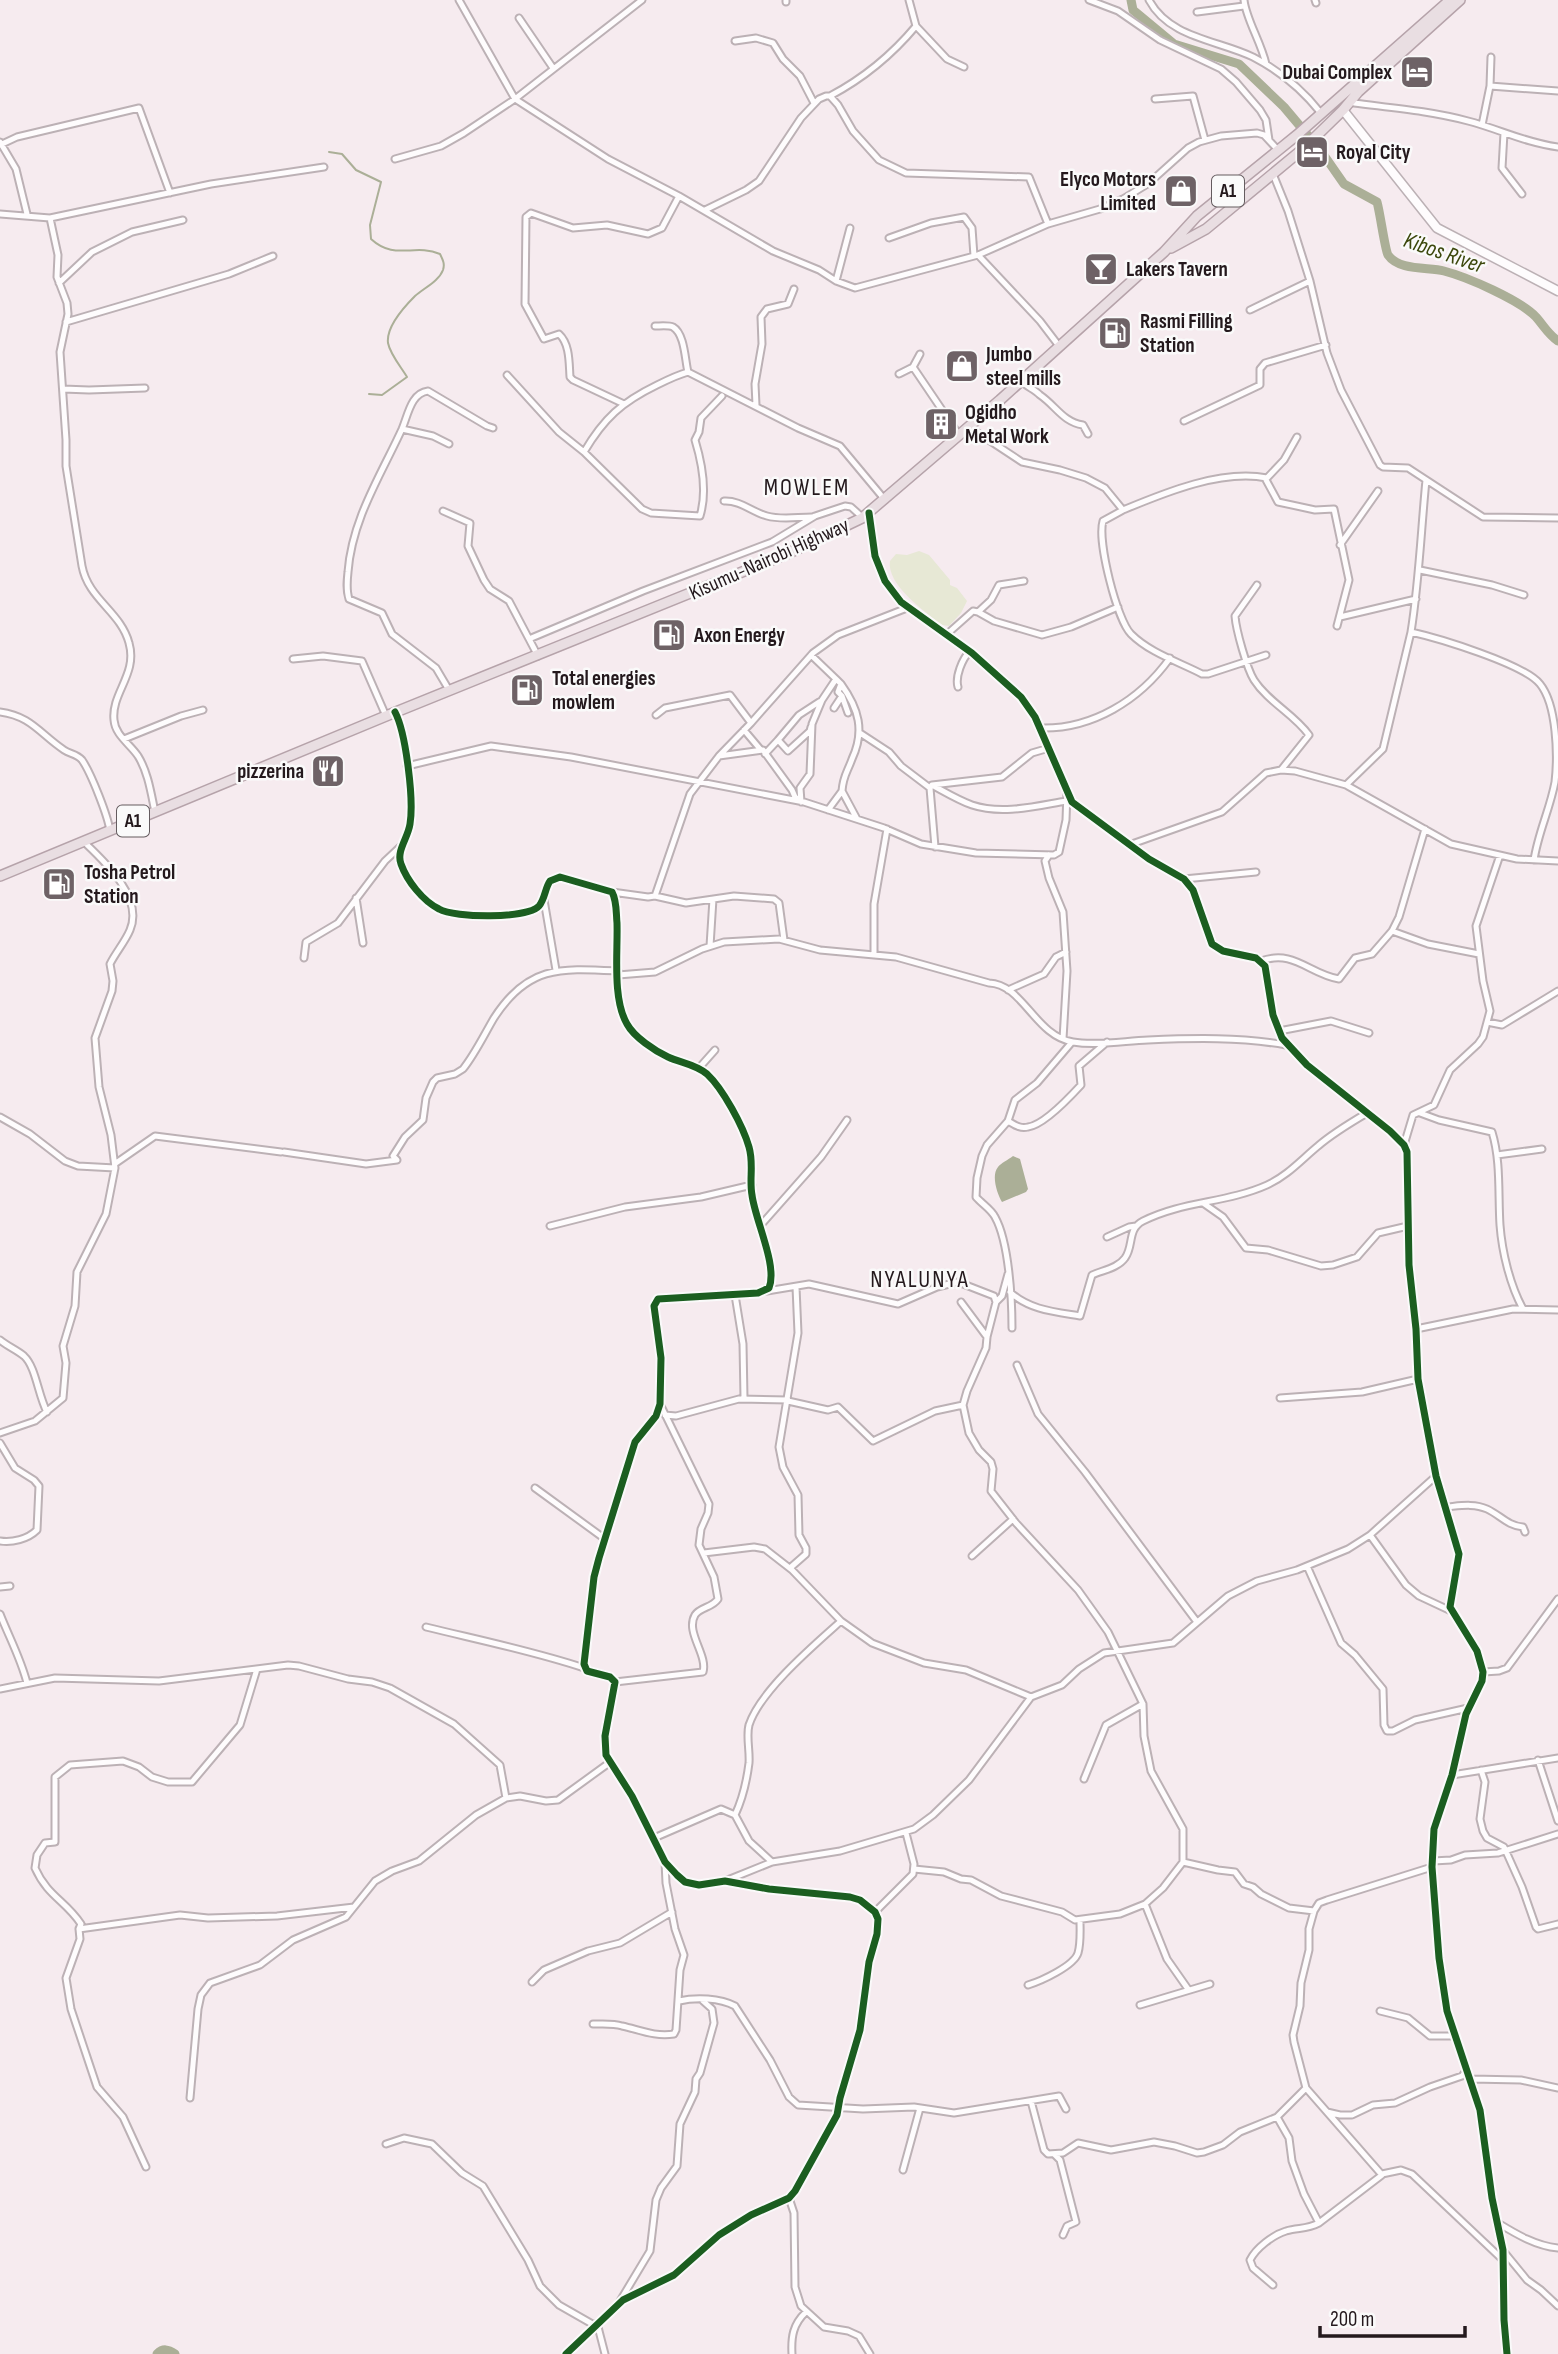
<svg xmlns="http://www.w3.org/2000/svg" width="1558" height="2354" viewBox="0 0 1558 2354" font-family="'Sofia Sans Condensed',sans-serif">
  <style>
    .green { fill: #e7e8d5 }
    .water { fill: #abaf97 }
    .lines { fill: none; stroke-linecap: round; stroke-linejoin: round }
    .stream { stroke: #abaf97; stroke-width: 2 }
    .river { stroke: #abaf97; stroke-width: 9 }
    .minor-casing { stroke: #bcb1b5; stroke-width: 9 }
    .secondary-casing { stroke: #bcb1b5; stroke-width: 11 }
    .trunk-casing { stroke: #b6a3aa; stroke-width: 12 }
    .minor { stroke: #fefcfd; stroke-width: 5 }
    .secondary { stroke: #fefcfd; stroke-width: 8 }
    .trunk { stroke: #e9dee2; stroke-width: 9 }
    .cycleway-casing { stroke: #fafafa; stroke-width: 11 }
    .cycleway { stroke: #1b5e20; stroke-width: 7 }
    .labels { text-anchor: middle; dominant-baseline: central; stroke-width: 5; stroke-linejoin: round; paint-order: stroke }
    .shield { fill: #fafafa; stroke: #645c5f; stroke-width: 2 }
    .shield-label { font-size: 19px; font-weight: bold; fill: #24191d }
    .poi-label { font-size: 21px; font-weight: bold; fill: #24191d; stroke: #fafafa; text-anchor: start }
    .street-label { font-size: 21px; fill: #24191d; stroke: #fafafa }
    .water-label { font-size: 23px; font-style: italic; fill: #3c480c; stroke: #fafafa }
    .quarter-label { font-size: 24px; letter-spacing: 2px; fill: #24191d; stroke: #fafafa }
  </style>
  <rect width="100%" height="100%" fill="#f6ebef"/>
  <path class="green" d="M919,551l10,4 21,25v5l7,3 10,13 -6,12 -12,13 -7,-1c-17,-13 -56,-41 -52,-64l6,-7 11,1z"/>
  <path class="water" d="M1013,1156l7,3 8,30 -2,3 -24,10c-5,-8 -11,-27 -4,-35 3,-4 10,-7 15,-11z"/>
  <g class="lines">
    <path class="stream" d="M329,152l13,2 14,16 25,12 -11,43 1,14c24,22 43,4 69,15 3,6 5,10 3,16 -4,11 -19,18 -28,26 -10,10 -29,31 -27,47 2,11 13,24 19,34l-25,18 -13,-1"/>
    <path class="river" d="M1131,0l2,10 41,34 65,20 45,43 37,44 23,33 33,18c3,10 8,48 11,53 11,16 40,12 56,16 23,6 76,29 92,46 8,9 12,17 22,24
      M157,2354c6,-6 11,-5 18,0"/>
    <g class="minor-casing">
      <path id="minor" d="M459,0l56,99 93,60 71,37 94,55 46,19 17,11 19,7 123,-33 70,-31 52,-15 23,-10 26,-16 39,-35 11,-6 22,-6 36,-3 7,2 14,15
        M786,0v2
        M1089,0l29,11 42,29 61,29 15,13 24,28 6,10 3,20
        M1149,0c20,38 69,40 104,57 27,14 48,31 67,55
        M1244,0c2,19 17,42 22,64
        M1315,0l1,3
        M1197,12l47,-6
        M519,18l34,50
        M916,26l31,33 17,8
        M735,41l21,-3 17,5 10,16 17,17 14,27
        M1490,86l68,5
        M830,96c34,-18 61,-40 86,-70l-7,-26
        M1155,99l38,-3 12,44
        M1354,103c39,5 76,8 114,18 31,8 58,22 90,26
        M1482,125l8,-39 1,-29
        M1504,133l-2,35 20,26
        M0,142l16,27 11,45
        M0,145l17,-8 122,-29 31,85
        M395,159l46,-13 23,-13 51,-34 127,-99
        M1273,174l15,37 22,70 17,72 14,37 39,75 3,2 25,1 75,49 75,1
        M705,210l41,-20 13,-9 42,-63 18,-19 7,-3h4l8,9 15,26 26,29 27,13 123,4 19,47
        M0,214l50,4 161,-34 113,-17
        M50,218l8,37 -1,22 10,26 1,11 -8,38 6,88v26l16,100c6,33 39,46 47,77 9,31 -18,50 -15,77 1,15 16,24 24,36 10,16 13,37 17,56
        M889,238l42,-15 33,-6 8,11 2,28
        M978,255l62,66 19,25
        M836,281l14,-53
        M59,283l33,-31 40,-20 51,-12
        M1250,310l60,-29
        M66,322l163,-48 44,-18
        M655,326c5,0 14,-1 18,1 12,7 12,34 15,45
        M920,354l-7,13 46,68
        M899,374l14,-7
        M507,375l52,57 25,20 58,57 9,4 49,3c7,-23 2,-53 -5,-76l4,-8 2,-14 21,-22
        M1021,381c6,6 13,8 19,14 16,11 23,27 43,30l5,9
        M63,389l26,1 56,-2
        M624,404l-51,-24 -3,-3c-1,-14 0,-33 -11,-43l-15,5 -19,-35 1,-87 5,-4 42,15 34,-3 41,9 14,-6 17,-32
        M756,405l-1,-21 7,-40 -1,-27 6,-8 21,-5 6,-15
        M1184,421l76,-36v-16l5,-6 61,-18
        M969,427l53,35 38,8 26,8 19,10 18,22c41,-17 98,-41 144,-32l17,-18 13,-23
        M402,429l31,7 16,8
        M584,452c20,-34 38,-50 73,-67 10,-5 20,-10 31,-13l110,56 42,18 45,54
        M1265,478l13,24 37,8 19,-1 15,71 -12,46
        M1426,480c-5,51 -7,102 -15,152 27,6 113,32 129,52 17,21 18,72 15,98 -5,27 -17,51 -21,78
        M724,501c16,-1 28,11 43,15 14,4 30,1 45,1
        M1123,510l-20,11c-6,20 14,99 28,113 19,19 48,28 71,40h6l58,-19
        M443,511l27,12 -2,23 16,34 6,9 19,12 29,55
        M869,513l6,43 10,25 16,21 71,51 49,44 14,20 37,85 77,57 35,20 9,11 19,54 11,7 33,7 9,8 8,49 9,23 25,27 83,66 14,14 3,7 2,113 7,64 2,50 18,97 23,78 -9,53 27,44 6,21 -1,9 -16,33 -14,61 -18,54 -2,38 7,91 8,53 33,99 12,88 11,52 1,70 3,34
        M1340,545l38,-54
        M1420,570l72,15 32,10
        M1257,585l-22,31c1,14 12,53 19,64 14,22 40,34 55,55l-28,35
        M978,612l13,-12 8,-15 25,-4
        M1340,617l76,-18
        M946,635l27,-24 5,1 16,9 48,14 29,-8 47,-20
        M529,639l114,-48 129,-49 43,-26 30,-10 6,1 11,10
        M811,655l25,24
        M293,659l30,-3 39,5 24,55
        M958,687c-3,-10 4,-28 12,-36
        M449,690l-13,-22 -44,-34 -10,-21 -33,-14c-3,-9 -2,-18 -1,-27 4,-53 33,-97 54,-143 6,-14 9,-36 26,-38l59,35 6,2
        M842,696l6,17
        M0,712c31,4 40,22 64,38 6,4 13,4 18,10 9,13 26,56 28,71
        M395,712c11,21 19,88 15,112 -2,14 -14,27 -9,40 6,17 22,37 38,45 16,9 88,10 100,-3 6,-7 6,-18 11,-25l10,-4 52,15c5,9 4,21 5,31 1,29 -5,75 10,101 7,13 28,27 41,33 13,6 27,7 39,17 16,15 36,52 42,73 5,17 0,32 3,48 3,25 26,71 17,93l-11,5 -100,6 -4,7 7,52 -1,46 -4,12 -21,26 -36,116 -5,19 -10,87 3,7 23,6 5,5 -10,54 1,19 26,41 33,66 12,13 8,7 14,3 26,-4 44,8 81,8 10,3 15,12 3,7 -1,15 -8,28 -9,68 -20,68 -3,17 -42,76 -6,7 -38,17 -32,20 -45,40 -51,25 -57,54
        M656,715l9,-7 65,-13 21,28
        M811,727l-1,4 -22,20 -10,-11 21,-25 20,-13
        M1039,728c53,2 101,-28 131,-70
        M744,730l16,19
        M860,733l29,19 12,14 29,22
        M124,739l57,-23 22,-6
        M765,754l13,-14
        M719,756l44,-6 29,40 3,7 6,5 -1,-14 10,-14 2,-50 10,-24 14,-21 5,5 -3,8 4,4 -8,12
        M407,766l84,-20 80,11 233,45 80,26 37,16 55,9 78,2 5,-3 7,-32 1,-28
        M932,785c13,7 26,15 40,20 30,10 64,1 94,-4
        M1346,785l37,-36 28,-117
        M842,791l15,28
        M828,810l14,-19c1,-15 5,-18 10,-32 13,-28 7,-50 -11,-75
        M1129,845l93,-33 44,-39 15,-3 14,1 51,14 105,59 66,15 41,2
        M935,847l-5,-59 2,-3 70,-8 30,-24 17,-5
        M1049,855l-4,6 4,17 14,34 4,59 -4,68
        M1184,879l72,-7
        M612,892l36,5 7,-1 35,-102 29,-38 32,-33 62,-70 25,-18 69,-27
        M655,896l31,7 48,-7 40,3 5,4 5,37
        M356,898l7,45
        M544,900l12,70
        M1392,931l7,-14 26,-88
        M710,946l3,-47
        M874,955v-51l13,-75
        M304,958l2,-16 32,-19 47,-62 16,-15
        M1261,961c33,-12 48,13 78,18l16,-21 17,-4 20,-23 36,13 51,10
        M618,975l37,-3 47,-23 22,-7 55,-3 41,11 76,7 93,26c34,1 46,53 84,59 23,4 51,-1 75,-2 47,-2 92,-3 138,5
        M1008,990l36,-16 12,-17 10,-5
        M1487,1022l15,3 56,-34
        M1279,1031l52,-10 38,12
        M699,1068l16,-18
        M1420,1113l19,7 53,12c9,29 6,63 8,93 2,27 10,60 23,84
        M0,1117l30,17 35,27 13,5 37,2
        M1008,1121c7,4 12,8 20,6 16,-2 42,-30 53,-42l-2,-19 28,-24
        M1404,1145l9,-30 21,-10 16,-35 28,-26 5,-7 7,-26 -7,-30 -7,-55 24,-71
        M284,1152l82,12 31,-4 -4,-4 12,-19 18,-17 3,-22 7,-16 4,-4 18,-4 8,-5c12,-15 21,-34 31,-51 34,-53 67,-50 124,-47
        M1497,1155l45,-6
        M116,1163l39,-27 126,16
        M1203,1203l20,14 23,31 22,2 53,16 12,-1 24,-8 21,-24 30,-7
        M550,1226l75,-19 76,-10 51,-12
        M760,1226l61,-69 26,-37
        M1107,1237l22,-10 7,-1
        M767,1291l42,-7 89,20 39,-17 21,-5 36,14 2,6
        M1010,1292c19,18 46,20 70,24l12,-41c11,-5 26,-7 33,-17 9,-12 2,-29 18,-37 39,-20 84,-18 124,-36 20,-9 34,-25 51,-39 15,-13 32,-23 49,-33
        M735,1295l8,49 1,54
        M961,1302l26,35
        M1012,1328c0,-29 -3,-86 -17,-111 -4,-8 -13,-13 -19,-20l1,-19 5,-22 5,-11 21,-24 7,-21 22,-17 35,-41
        M1416,1329l97,-20 45,1
        M0,1340c7,6 17,10 24,16 12,11 14,39 23,56
        M1017,1365l21,49 47,58 112,150
        M1280,1398l82,-6 56,-13
        M788,1401l40,9 10,-3 35,34 62,-30 28,-6
        M665,1415l11,1 63,-17 49,1
        M0,1433l35,-12 28,-23 3,-35 -3,-17 12,-40 2,-34 29,-58 9,-46 -4,-33 -12,-48 -4,-49 17,-47 1,-10 -3,-17c6,-12 15,-22 20,-34 14,-33 -26,-69 -47,-89
        M0,1443l15,25 19,12 5,6 -2,44c-9,9 -25,13 -37,11
        M535,1488l70,51
        M1446,1507c13,-1 28,-4 41,2 13,6 21,17 36,18l2,5
        M1370,1535l36,50 13,11 32,15
        M704,1553l50,-6 11,2 27,21 49,51 31,22 52,20 42,7 65,27
        M972,1556l41,-37
        M1307,1566l34,77 14,12 28,34 1,36 3,6h6l22,-11 53,-12
        M790,1568l16,-14v-6l-7,-13 -1,-40 -15,-28 -4,-20 19,-114 -2,-46
        M0,1587l10,-1
        M0,1614c9,23 21,45 27,69
        M426,1627c53,13 107,24 158,41
        M1483,1672l16,-1 8,-3 51,-69
        M615,1682l88,-10c5,-17 -18,-40 -8,-57 5,-8 17,-7 23,-16l-4,-22 -15,-32 2,-16 7,-16 1,-9 -49,-100
        M0,1689l55,-11 104,3 129,-16 11,1 49,13 24,3 18,6 64,36 46,41 6,33
        M1538,1760l20,61
        M1481,1770l4,12 -5,37 3,12 4,7 17,9 18,40 14,40 2,2 20,-5
        M1452,1775l106,-17
        M1084,1779l22,-54 37,-21
        M735,1815c7,-15 12,-36 14,-52 1,-12 -3,-27 0,-38 11,-34 64,-79 92,-104
        M654,1838l67,-29 14,6 14,26 23,21
        M1433,1861l18,-1 14,-5 33,-2 60,-19
        M1183,1862l35,8 17,2 9,12 9,3 8,7 28,14 25,3
        M1432,1867l-105,33 -8,3 -5,8 -5,18v21l-8,33 -1,23 -7,29 1,7 12,46 21,24 13,3h12l21,-10 22,-2 35,-16 32,-11 5,-6
        M914,1869l30,3 17,7 10,1 30,16 61,16 13,8 45,-6 25,-10 18,-16 20,-26v-33l-32,-58 -7,-35 -1,-32 -35,-72 -30,-42 -62,-67 -25,-32 2,-22 -2,-7 -12,-12 -10,-17 -6,-28 4,-14 19,-43 1,-11 9,-35 6,-6 6,-22
        M725,1881l47,-19 68,-11 74,-22 19,-14 36,-35 62,-83 31,-12 17,-16 25,-16 69,-10 55,-47 29,-15 40,-11 51,-21 22,-14 66,-59
        M1145,1904l22,55 21,30
        M875,1912l38,-38 1,-10 -8,-31
        M79,1929l2,-5c-16,-24 -33,-27 -46,-56l2,-13 8,-12 10,-1v-65l15,-12 53,-4 16,6 13,10 16,5h24l48,-57 17,-56
        M532,1982l12,-12 44,-19 32,-8 52,-31
        M1028,1985c13,-4 46,-19 50,-32 3,-10 2,-23 2,-33
        M679,2001c17,-4 41,-3 56,5l35,54 19,37 9,8 65,4 51,-2 40,6 105,-17 7,13
        M1140,2005l70,-21
        M1380,2011l28,7 22,18h25
        M593,2024c10,0 20,-1 29,2 18,4 33,11 52,8l2,-4 4,-60 4,-15 -9,-26 -9,-46 -1,-21
        M1471,2079l50,1 37,8
        M190,2098l8,-89 3,-14 9,-12 50,-18 33,-25 53,-23 29,-36 17,-10 27,-10 57,-46 30,-17 14,-2 26,5 12,-1 51,-37
        M1031,2101l13,49 4,4 15,-1 15,-10 33,7 43,-8 21,4 22,7 7,-1 19,-7 17,-13 37,-15 29,-29
        M1277,2117l12,21 3,23 12,33 15,29
        M386,2144l18,-6 28,6 30,29 21,13 45,74 12,26 19,19 35,20
        M1054,2154l6,6 16,62 -9,4 -4,9
        M146,2167l-23,-50 -26,-30 -26,-78 -5,-31 14,-39 -1,-10 101,-14 28,3 69,-2 77,-9
        M903,2170l17,-62
        M1382,2174l19,-4 11,4 92,87
        M789,2198l5,15 1,74 6,19 23,21 24,4 11,5 11,18
        M1498,2223c18,11 38,23 60,25
        M1505,2253l22,27 14,10 17,16
        M1273,2285l-20,-17 -3,-8c6,-12 23,-25 36,-29 12,-4 20,-1 33,-8l63,-48 -55,-63
        M620,2301l30,-50 6,-51 5,-12 16,-22 3,-42 15,-32 1,-13 4,-6 14,-50 -2,-14 -9,-8
        M597,2323l8,31
        M792,2354c-1,-17 1,-30 14,-42"/>
    </g>
    <g class="secondary-casing">
      <path id="secondary" d="M1343,110l94,118 121,63"/>
    </g>
    <g class="trunk-casing">
      <path id="trunk" d="M1171,248l35,-19 98,-81 39,-38 15,-18 102,-92
        M0,876l386,-160 403,-163 73,-35 138,-118 164,-148 33,-36 100,-81 153,-135"/>
    </g>
    <use href="#minor" class="minor"/>
    <use href="#secondary" class="secondary"/>
    <use href="#trunk" class="trunk"/>
    <g class="cycleway-casing">
      <path id="cycleway" d="M869,513l6,43 10,25 16,21 71,51 49,44 14,20 37,85 77,57 35,20 9,11 19,54 11,7 33,7 9,8 8,49 9,23 25,27 83,66 14,14 3,7 2,113 7,64 2,50 18,97 23,78 -9,53 27,44 6,21 -1,9 -16,33 -14,61 -18,54 -2,38 7,91 8,53 33,99 12,88 11,52 1,70 3,34
        M395,712c11,21 19,88 15,112 -2,14 -14,27 -9,40 6,17 22,37 38,45 16,9 88,10 100,-3 6,-7 6,-18 11,-25l10,-4 52,15c5,9 4,21 5,31 1,29 -5,75 10,101 7,13 28,27 41,33 13,6 27,7 39,17 16,15 36,52 42,73 5,17 0,32 3,48 3,25 26,71 17,93l-11,5 -100,6 -4,7 7,52 -1,46 -4,12 -21,26 -36,116 -5,19 -10,87 3,7 23,6 5,5 -10,54 1,19 26,41 33,66 12,13 8,7 14,3 26,-4 44,8 81,8 10,3 15,12 3,7 -1,15 -8,28 -9,68 -20,68 -3,17 -42,76 -6,7 -38,17 -32,20 -45,40 -51,25 -57,54"/>
    </g>
    <use href="#cycleway" class="cycleway"/>
  </g>
  <defs>
    <g id="hotel-square" transform="scale(1.75)"><rect x="-9" y="-9" width="18" height="18" rx="4" fill="#6e6266" stroke="#fafafa"/><path d="M-6-4.5h1.5V1H6V5H4.5V3h-9V5H-6ZM-4 0a1.8 1.8 0 1 1 3.6 0ZM.5 0V-2.5h3Q6-2.5 6 0Z" fill="#fff"/></g>
    <g id="shop-square" transform="scale(1.75)"><rect x="-9" y="-9" width="18" height="18" rx="4" fill="#6e6266" stroke="#fafafa"/><path d="M-5-2.5h2.3a2.7 3.5 0 0 1 5.4 0H5L5.5 6h-11ZM-1.5-2.5h3a1.5 2.3 0 0 0-3 0Z" fill="#fff"/></g>
    <g id="bar-square" transform="scale(1.75)"><rect x="-9" y="-9" width="18" height="18" rx="4" fill="#6e6266" stroke="#fafafa"/><path d="M-6-5H6L.8 .8V4.5H3.5V6h-7V4.5H-.8V.8Z" fill="#fff"/></g>
    <g id="fuel-square" transform="scale(1.75)"><rect x="-9" y="-9" width="18" height="18" rx="4" fill="#6e6266" stroke="#fafafa"/><path d="M-5.5-6h7V0h2V4h1.3V-2.5L3-4.5l.8-.8L6-3V5H2.5V1h-1V6h-7ZM-4.2-4.7v3.2H.2V-4.7Z" fill="#fff"/></g>
    <g id="building-square" transform="scale(1.75)"><rect x="-9" y="-9" width="18" height="18" rx="4" fill="#6e6266" stroke="#fafafa"/><path d="M-4-6H4V6H1V3H-1V6H-4ZM-2.5-4.3h1.7v1.8h-1.7ZM.8-4.3h1.7v1.8H.8ZM-2.5-1h1.7V.8h-1.7ZM.8-1h1.7V.8H.8Z" fill="#fff"/></g>
    <g id="restaurant-square" transform="scale(1.75)"><rect x="-9" y="-9" width="18" height="18" rx="4" fill="#6e6266" stroke="#fafafa"/><path d="M-5-6h1v4h1v-4h1v4h1v-4h1v5L-1.5 .5V6h-2V.5L-5-1ZM5-6V6H3V1.5H1.5Q1.5-4 5-6Z" fill="#fff"/></g>
  </defs>
  <g fill-rule="evenodd">
    <use href="#hotel-square" x="1417" y="72"/>
    <use href="#hotel-square" x="1312" y="152"/>
    <use href="#shop-square" x="1181" y="191"/>
    <use href="#bar-square" x="1101" y="269"/>
    <use href="#fuel-square" x="1115" y="333"/>
    <use href="#shop-square" x="962" y="366"/>
    <use href="#building-square" x="941" y="424"/>
    <use href="#fuel-square" x="669" y="635"/>
    <use href="#fuel-square" x="527" y="690"/>
    <use href="#restaurant-square" x="328" y="771"/>
    <use href="#fuel-square" x="59" y="884"/>
  </g>
  <g class="labels">
    <g class="shield">
      <rect x="1212" y="175.5" width="32" height="31" rx="5"/>
      <rect x="117" y="805.5" width="32" height="31" rx="5"/>
    </g>
    <g class="shield-label">
      <text x="1228" y="191">A1</text>
      <text x="133" y="821">A1</text>
    </g>
    <g class="poi-label">
      <text x="1392" y="72" text-anchor="end">Dubai Complex</text>
      <text x="1336" y="152">Royal City</text>
      <text x="1156" y="179" text-anchor="end">Elyco Motors<tspan x="1156" dy="24">Limited</tspan></text>
      <text x="1126" y="269">Lakers Tavern</text>
      <text x="1140" y="321">Rasmi Filling<tspan x="1140" dy="24">Station</tspan></text>
      <text x="986" y="354">Jumbo<tspan x="986" dy="24">steel mills</tspan></text>
      <text x="965" y="412">Ogidho<tspan x="965" dy="24">Metal Work</tspan></text>
      <text x="694" y="635">Axon Energy</text>
      <text x="552" y="678">Total energies<tspan x="552" dy="24">mowlem</tspan></text>
      <text x="304" y="771" text-anchor="end">pizzerina</text>
      <text x="84" y="872">Tosha Petrol<tspan x="84" dy="24">Station</tspan></text>
    </g>
    <g class="street-label">
      <text transform="translate(769 559) rotate(-24)">Kisumu-Nairobi Highway</text>
    </g>
    <g class="water-label">
      <text transform="translate(1444 253) rotate(19)">Kibos River</text>
    </g>
    <g class="quarter-label">
      <text x="807" y="487">MOWLEM</text>
      <text x="920" y="1279">NYALUNYA</text>
    </g>
  </g>
  <path d="M1320 2326v10h145v-10" fill="none" stroke="#24191d" stroke-width="3.5"/>
  <text x="1330" y="2326" font-size="21" fill="#24191d" stroke="#fafafa" stroke-width="5" paint-order="stroke">200 m</text>
</svg>
